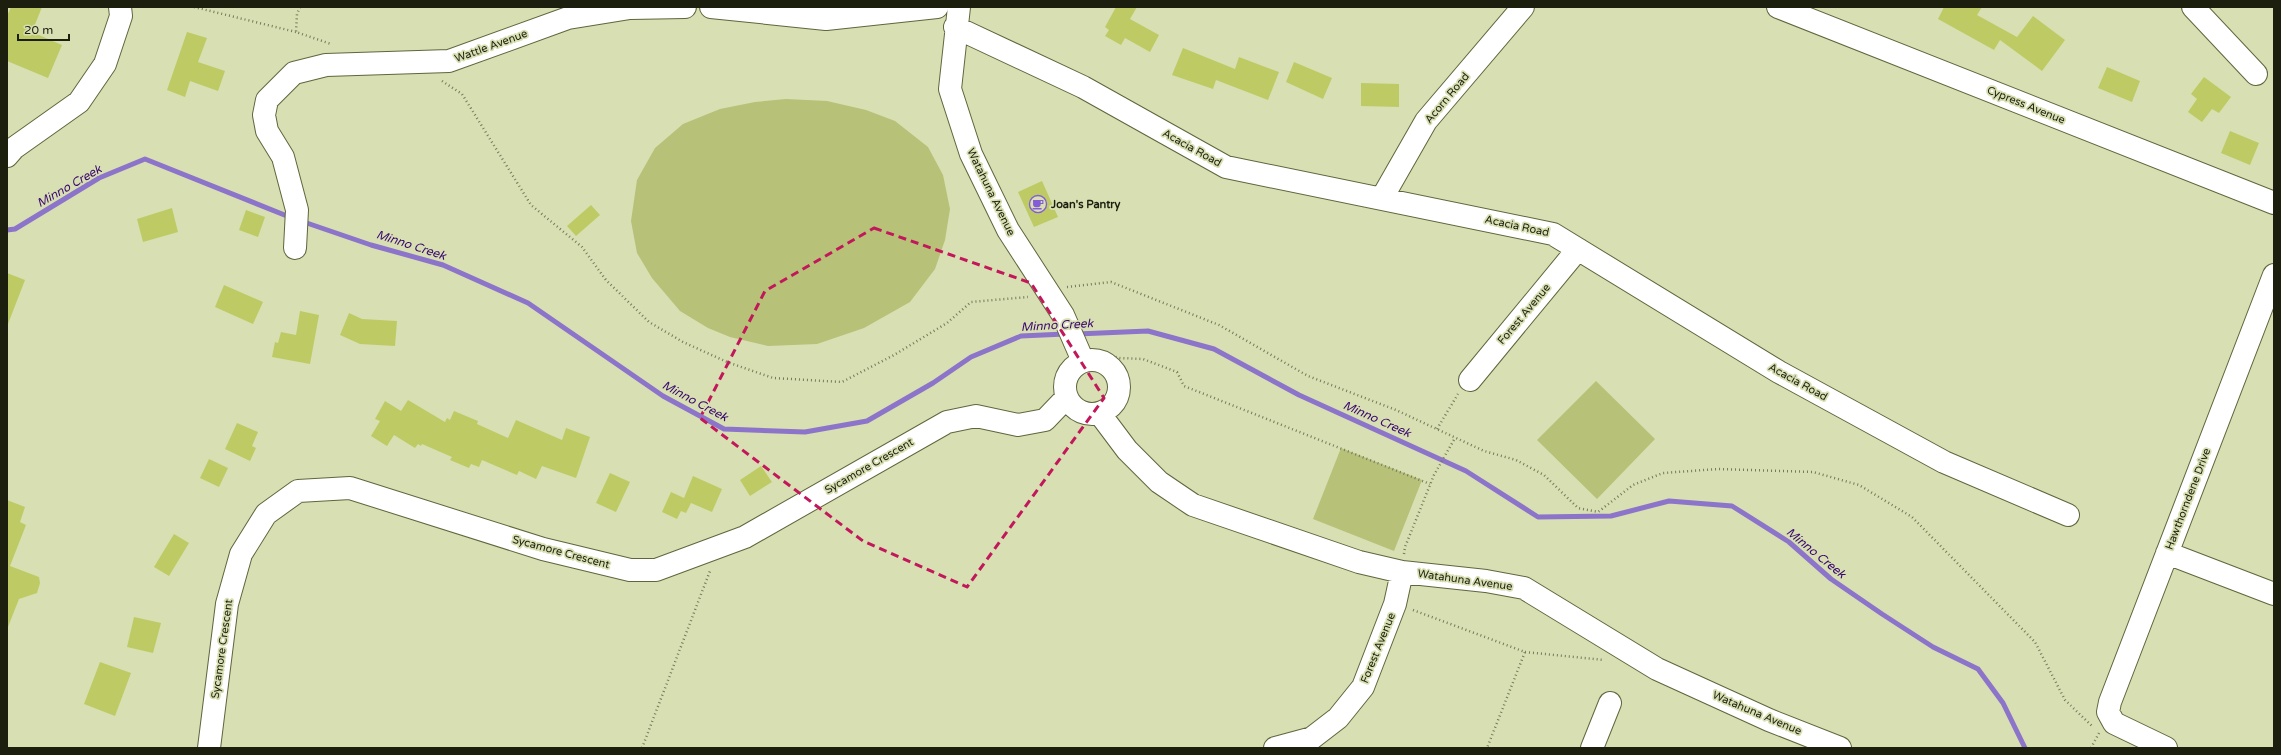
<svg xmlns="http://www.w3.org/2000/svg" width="2281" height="755" viewBox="0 0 2281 755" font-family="'Varela Round',sans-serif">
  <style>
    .green { fill: #b7c178 }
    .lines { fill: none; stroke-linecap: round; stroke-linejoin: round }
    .stream { stroke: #8b74c9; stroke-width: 5 }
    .building { fill: #becb65 }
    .minor-casing { stroke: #60653d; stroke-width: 24 }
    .path { stroke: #757a5b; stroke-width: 2.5; stroke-dasharray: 1 3; stroke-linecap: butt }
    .minor { stroke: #fff; stroke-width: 22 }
    .marked { fill: none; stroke: #c2185b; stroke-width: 3; stroke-dasharray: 8 5; stroke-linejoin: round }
    .labels { text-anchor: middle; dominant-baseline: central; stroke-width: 3.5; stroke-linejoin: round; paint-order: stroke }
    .street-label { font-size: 11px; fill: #1d1f0e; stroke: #d8dfb2 }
    .poi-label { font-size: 11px; font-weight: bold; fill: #1d1f0e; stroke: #d8dfb2; text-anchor: start }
    .water-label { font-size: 12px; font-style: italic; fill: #380571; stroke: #d8dfb2 }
  </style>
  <rect width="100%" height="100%" fill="#d8dfb2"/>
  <path class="green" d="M786,99l41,2 39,9 29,11 33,26 15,28 7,34 -5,31 -10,29 -25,33 -46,26 -47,16 -49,2 -38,-9 -22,-9 -28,-17 -28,-33 -15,-25 -6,-32 6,-41 18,-32 28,-24 37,-15 35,-7z
    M1596,381l59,58 -58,60 -60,-59z
    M1341,448l81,32 -28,71 -81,-32z"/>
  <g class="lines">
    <path class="stream" d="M301,221l70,24 72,20 85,38 135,93 61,33 81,3 62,-11 66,-38 38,-26 50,-21 44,-2
      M7,230l8,-1 84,-51 46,-19 147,59
      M1077,334l71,-3 66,18 85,46 167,76 72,46 73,-1 58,-15 63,5 57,36 42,37 51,35 51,33 45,22 25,34 22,45"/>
  </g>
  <path class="building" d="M11,7h31l-10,25 30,13 -14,33 -41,-17v-45z
    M1116,7h21l-7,12 29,16 -9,17 -25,-14 -4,7 -16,-9 4,-6 -4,-3z
    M1944,7h38l-5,8 40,22 16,-21 32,24 -23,31 -42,-31 -6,10 -56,-31z
    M187,32l20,6 -9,24 27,9 -7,20 -28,-10 -5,16 -18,-7z
    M1183,48l52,21 4,-12 40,15 -11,28 -52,-20 -3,9 -41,-14z
    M1294,62l38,16 -9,21 -37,-17z
    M2107,67l33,14 -8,21 -34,-14z
    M2204,77l27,20 -12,16 -7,-4 -10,13 -14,-10 9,-13 -6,-5z
    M1361,83l38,1v23l-38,-1z
    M2230,131l29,12 -9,22 -29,-12z
    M1042,181l16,36 -24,10 -16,-35z
    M591,205l9,10 -24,21 -9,-10z
    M172,208l6,24 -35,10 -6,-23z
    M246,210l19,7 -7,20 -19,-7z
    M7,273l18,7 -17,44h-1z
    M224,285l39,17 -10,22 -38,-17z
    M300,311l19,4 -9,49 -38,-7 3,-15 3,1 3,-11 15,3z
    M349,313l13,6 35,2 -2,25 -35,-2 -20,-9z
    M408,400l37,22 2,-4 3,2 4,-9 24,10 -1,3 31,14 8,-18 46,20 4,-12 24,9 -14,41 -34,-12 -6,13 -17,-8 -2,4 -35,-15 -3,7 -8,-3 -2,4 -19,-8 2,-3 -30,-13 -1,2 -3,-2 -3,4 -21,-13 -7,11 -16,-10 9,-15 -5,-2 10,-18 16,10z
    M237,423l21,9 -6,14 4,2 -6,13 -25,-12z
    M209,459l19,9 -9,19 -19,-9z
    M761,466l11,16 -22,14 -10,-16z
    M610,473l20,9 -14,30 -20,-9z
    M693,476l29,13 -10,23 -21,-9 -5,10 -5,-2 -4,8 -15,-7 9,-20 13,6z
    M7,500l18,7 -5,15 6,3 -16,41 29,11 1,6 -3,10 -18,6 -11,28z
    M174,534l15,9 -20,33 -15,-9z
    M134,617l27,6 -8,30 -26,-6z
    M100,662l31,11 -16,43 -31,-12z"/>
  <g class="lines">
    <g class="minor-casing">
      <path id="minor" d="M711,7l115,12 111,-12
        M959,7l-9,82 21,65 37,76 55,85 20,46
        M1778,7l496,196
        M2193,7l63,67
        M955,27l128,60 143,80 327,67 226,138 165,90 124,53
        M7,156l7,-8 65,-46 26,-38 16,-48 -1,-9
        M1382,198l44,-77 97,-114
        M295,248l2,-38 -14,-53 -16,-26 -3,-16 3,-15 27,-27 32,-8 123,-4 119,-43 62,-10 55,-1
        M1065 387a27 27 0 1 1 54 0a27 27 0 1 1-54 0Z
        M1470,380l108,-131
        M1100,414l27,36 32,32 34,23 166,57 43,10 84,9 38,7 133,81 112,51 71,28
        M2167,553l107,41
        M209,748l18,-144 14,-50 25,-40 32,-23 52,-3 193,61 87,21h26l89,-33 202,-115 29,-6 42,9 27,-5 22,-23
        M1275,748l37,-10 26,-20 25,-31 32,-83 7,-32
        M1592,748l18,-45
        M2166,748l-52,-25 -6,-11 2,-10 164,-427"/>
    </g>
    <path class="path" d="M194,7l102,25
      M300,7l-3,7 -1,18 35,12
      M442,81l20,13 69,111 51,42 24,33 43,42 34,20 44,20 46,16 69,4 52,-27 53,-32 24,-21 57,-5
      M1067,287l44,-5 108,43 89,51 88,34 88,41 32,9 28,15 34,33 20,4 35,-27 30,-12 55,-4 95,3 46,13 53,32 123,125 30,58 28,27
      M1100,353l20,5 23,1 34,13 7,14 246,98
      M1437,429l21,-35
      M1404,554l1,-7 29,-72 21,-37
      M1413,610l112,42 -38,96
      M1525,652l79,8
      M642,748l68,-177
      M2091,748l8,-15"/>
    <use href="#minor" class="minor"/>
  </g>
  <path class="marked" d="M874,228l157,55 73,115 -137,189 -104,-46 -163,-123 65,-127z"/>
  <defs>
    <g id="cafe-ring" transform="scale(0.9)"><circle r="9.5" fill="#d8dfb2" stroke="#845cd7" stroke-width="1.5"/><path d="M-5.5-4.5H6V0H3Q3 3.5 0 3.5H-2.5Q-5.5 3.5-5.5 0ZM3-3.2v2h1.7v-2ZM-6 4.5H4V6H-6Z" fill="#845cd7"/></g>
  </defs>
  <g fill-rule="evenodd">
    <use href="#cafe-ring" x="1038" y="204"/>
  </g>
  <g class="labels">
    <g class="street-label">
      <text transform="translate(491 46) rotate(-20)">Wattle Avenue</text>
      <text transform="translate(1447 98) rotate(-50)">Acorn Road</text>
      <text transform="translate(2026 105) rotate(22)">Cypress Avenue</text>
      <text transform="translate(1192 148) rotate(29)">Acacia Road</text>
      <text transform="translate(991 192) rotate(64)">Watahuna Avenue</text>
      <text transform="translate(1517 226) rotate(12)">Acacia Road</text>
      <text transform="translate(1524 314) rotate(-50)">Forest Avenue</text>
      <text transform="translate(1798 382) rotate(29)">Acacia Road</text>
      <text transform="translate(869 466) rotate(-30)">Sycamore Crescent</text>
      <text transform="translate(2188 499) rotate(-69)">Hawthorndene Drive</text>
      <text transform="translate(561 552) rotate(15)">Sycamore Crescent</text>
      <text transform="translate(1465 580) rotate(8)">Watahuna Avenue</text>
      <text transform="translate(1378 648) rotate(-68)">Forest Avenue</text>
      <text transform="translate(222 649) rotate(-82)">Sycamore Crescent</text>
      <text transform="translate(1757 713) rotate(23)">Watahuna Avenue</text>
    </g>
    <g class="poi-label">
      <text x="1051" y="204">Joan's Pantry</text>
    </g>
    <g class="water-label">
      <text transform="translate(69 186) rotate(-30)">Minno Creek</text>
      <text transform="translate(411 245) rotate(18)">Minno Creek</text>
      <text transform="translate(1057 325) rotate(-3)">Minno Creek</text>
      <text transform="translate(695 401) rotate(28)">Minno Creek</text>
      <text transform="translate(1377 419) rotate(24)">Minno Creek</text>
      <text transform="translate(1816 553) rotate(39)">Minno Creek</text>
    </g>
  </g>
  <rect width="2281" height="755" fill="none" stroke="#1d1f0e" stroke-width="16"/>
  <path d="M18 34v6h51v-6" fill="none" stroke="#1d1f0e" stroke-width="2"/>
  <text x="24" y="34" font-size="12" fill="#1d1f0e" stroke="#d8dfb2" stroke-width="3" paint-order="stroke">20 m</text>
</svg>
